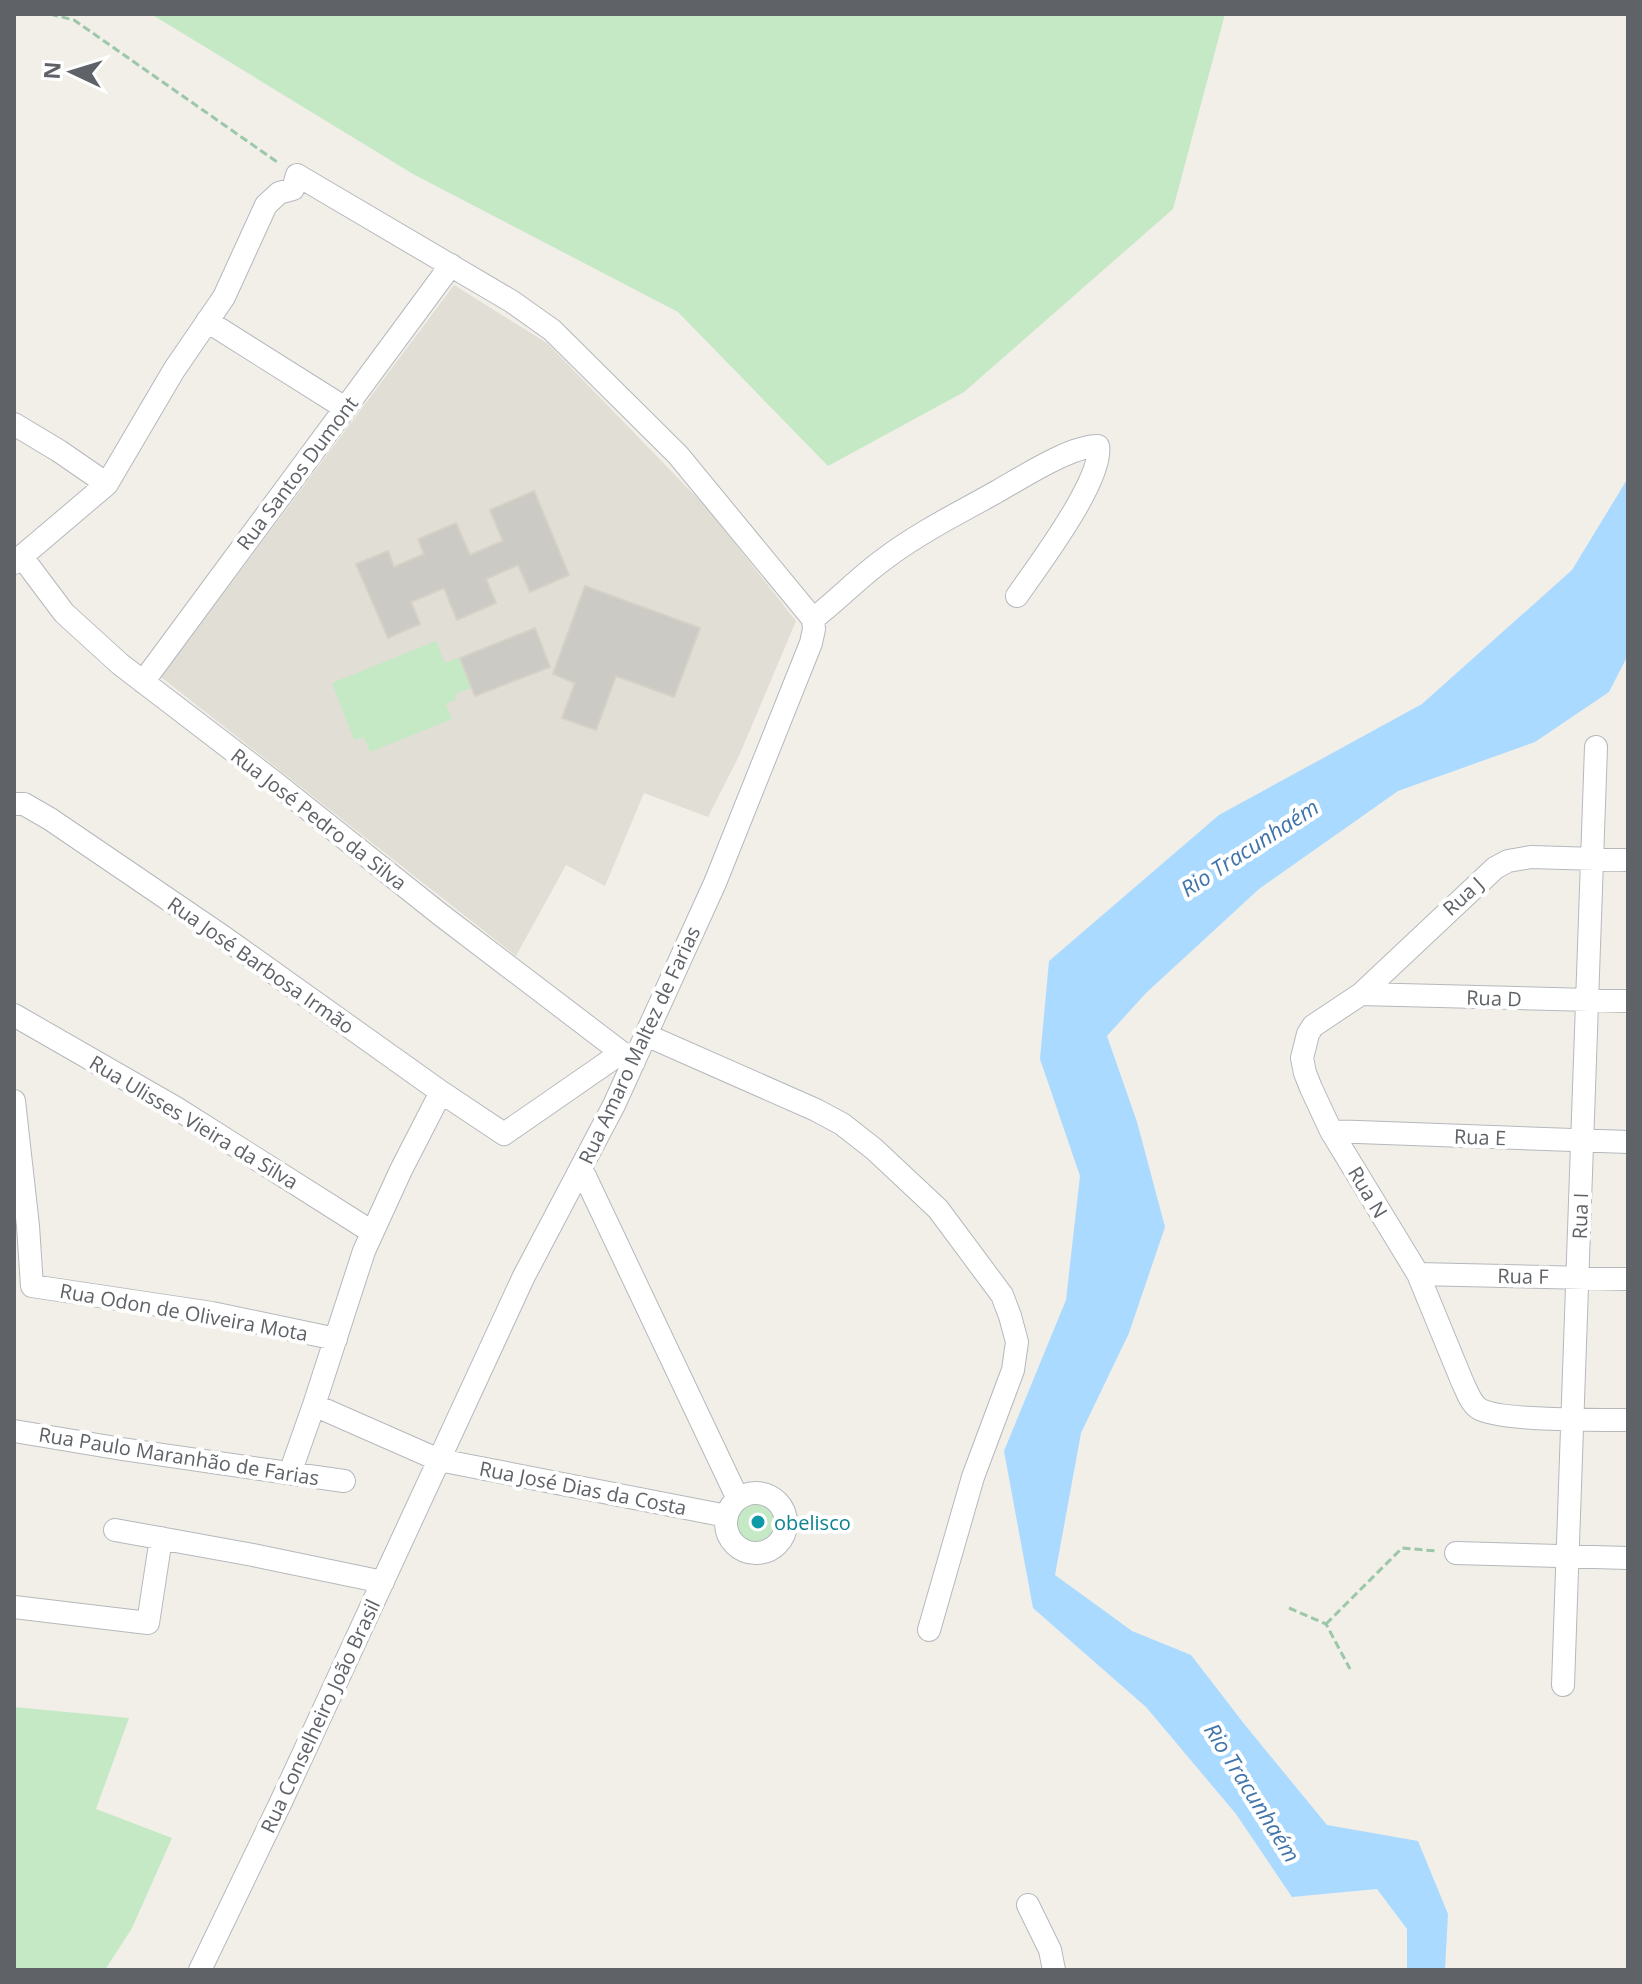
<svg xmlns="http://www.w3.org/2000/svg" width="1642" height="1984" viewBox="0 0 1642 1984" font-family="'Open Sans',sans-serif">
  <style>
    .education { fill: #e1ded6 }
    .green { fill: #c5e8c5 }
    .water { fill: #aadaff }
    .building { fill: #cccac5; stroke: #d6d1c6; stroke-width: 2 }
    .lines { fill: none; stroke-linecap: round; stroke-linejoin: round }
    .street-casing { stroke: #b5b8bc; stroke-width: 24 }
    .path { stroke: #9cc7a9; stroke-width: 3; stroke-dasharray: 8 4; stroke-linecap: butt }
    .street { stroke: #fff; stroke-width: 22 }
    .culture-dot { fill: #0f9aa8; stroke: #fff; stroke-width: 3 }
    .labels { text-anchor: middle; dominant-baseline: central; stroke-width: 8; stroke-linejoin: round; paint-order: stroke }
    .street-label { font-size: 20px; fill: #5f6368; stroke: #fff }
    .culture-label { font-size: 20px; fill: #0d838f; stroke: #fff; text-anchor: start }
    .water-label { font-size: 22px; font-style: italic; fill: #4174aa; stroke: #fff }
  </style>
  <rect width="100%" height="100%" fill="#f1efe8"/>
  <path class="education" d="M454,285l93,58 161,166 88,112 -57,135 -31,61 -64,-24 -39,93 -39,-21 -50,91 -355,-279z"/>
  <path class="green" d="M151,14h1074l-52,195 -209,183 -136,74 -150,-154 -265,-138z
    M535,628l15,39 -75,29 -4,-8 -16,6 1,5 -10,5 6,15 -82,33 -6,-15 -10,3 -22,-57 104,-42 9,22z
    M757,1493c13,3 24,9 27,22 9,38 -48,52 -57,15 -1,-3 -2,-9 -1,-13 3,-8 15,-17 21,-23z
    M14,1707l115,11 -33,91 76,29 -40,90 -27,42h-91z"/>
  <path class="water" d="M1628,478v177l-19,37 -74,50 -137,49 -139,98 -113,104 -39,43 30,86 28,105 -36,106 -48,100 -26,142 77,56 59,24 54,70 82,100 91,16 30,73 -3,56h-38v-41l-30,-40 -85,8 -56,-83 -90,-107 -113,-99 -29,-157 62,-151 14,-124 -40,-117 9,-98 170,-146 203,-111 150,-134z"/>
  <path class="building" d="M534,491l35,84 -39,17 -12,-27 -32,14 10,24 -39,17 -13,-32 -33,14 9,22 -32,14 -32,-74 32,-13 6,16 30,-13 -6,-15 38,-16 14,32 33,-14 -13,-31z
    M585,586l115,42 -26,69 -58,-21 -20,54 -34,-12 13,-35 -22,-9z
    M535,628l15,39 -75,29 -15,-38z"/>
  <g class="lines">
    <g class="street-casing">
      <path id="street" d="M207,321l138,87
        M14,424l45,27 48,33
        M22,557l42,56 56,51 154,118 167,133 193,147
        M14,563l93,-79 67,-114 50,-73 42,-92 13,-12 14,-4 4,-14 214,126 41,29 126,125 135,164
        M813,619c24,-18 45,-41 70,-59 35,-27 76,-47 115,-69 25,-14 72,-45 100,-45 6,33 -61,121 -81,150
        M143,682l308,-417
        M14,804h10l26,15 172,117 219,156 63,42 117,-81
        M1628,860l-97,-3 -23,4 -13,7 -134,126 -48,32 -5,8 -6,24 3,15 6,15 20,43 87,143 44,107c4,8 8,21 16,27 18,13 122,12 150,12
        M1361,994l267,7
        M14,1015l162,93 196,124
        M646,1035l170,75 26,14 32,25 64,60 64,86 8,21 7,26 -4,28 -40,107 -44,153
        M14,1101l14,125 4,60 180,27 124,26
        M1331,1131l297,11
        M581,1168l157,331
        M1418,1274l210,5
        M314,1405l125,55 288,56
        M14,1431l108,18 222,32
        M290,1473l24,-68 50,-154 37,-81 40,-78
        M726 1523a30 30 0 1 1 60 0a30 30 0 1 1-60 0Z
        M115,1530l138,25 130,27
        M1456,1553l172,5
        M14,1607l134,16 13,-85
        M1563,1685l33,-938
        M1028,1905l22,45 4,20
        M200,1970l80,-166 244,-528 90,-171 101,-222 96,-240 3,-14 -1,-10"/>
    </g>
    <path class="path" d="M50,14l24,6 206,144
      M1289,1608l37,16 24,45
      M1326,1624l76,-76 34,3"/>
    <use href="#street" class="street"/>
  </g>
  <circle class="culture-dot" cx="758" cy="1522" r="8"/>
  <g class="labels">
    <g class="street-label">
      <text transform="translate(297 473) rotate(-53)">Rua Santos Dumont</text>
      <text transform="translate(319 819) rotate(38)">Rua José Pedro da Silva</text>
      <text transform="translate(1463 896) rotate(-42)">Rua J</text>
      <text transform="translate(261 965) rotate(35)">Rua José Barbosa Irmão</text>
      <text transform="translate(1494 998) rotate(2)">Rua D</text>
      <text transform="translate(639 1045) rotate(-65)">Rua Amaro Maltez de Farias</text>
      <text transform="translate(194 1122) rotate(31)">Rua Ulisses Vieira da Silva</text>
      <text transform="translate(1480 1137) rotate(2)">Rua E</text>
      <text transform="translate(1368 1192) rotate(59)">Rua N</text>
      <text transform="translate(1580 1216) rotate(-88)">Rua I</text>
      <text transform="translate(1523 1276) rotate(1)">Rua F</text>
      <text transform="translate(184 1312) rotate(10)">Rua Odon de Oliveira Mota</text>
      <text transform="translate(179 1456) rotate(9)">Rua Paulo Maranhão de Farias</text>
      <text transform="translate(583 1488) rotate(11)">Rua José Dias da Costa</text>
      <text transform="translate(320 1716) rotate(-65)">Rua Conselheiro João Brasil</text>
    </g>
    <g class="culture-label">
      <text x="774" y="1522">obelisco</text>
    </g>
    <g class="water-label">
      <text transform="translate(1249 847) rotate(-33)">Rio Tracunhaém</text>
      <text transform="translate(1253 1792) rotate(58)">Rio Tracunhaém</text>
    </g>
  </g>
  <rect width="1642" height="1984" fill="none" stroke="#5f6368" stroke-width="32"/>
  <g transform="translate(72 72) rotate(274)" stroke="#ffffff" stroke-width="6" paint-order="stroke">
  <path d="M0-6L14 30L0 20L-14 30Z" fill="#5f6368"/>
  <text y="-12" font-size="22" font-weight="bold" text-anchor="middle" fill="#5f6368">N</text>
  </g>
</svg>
